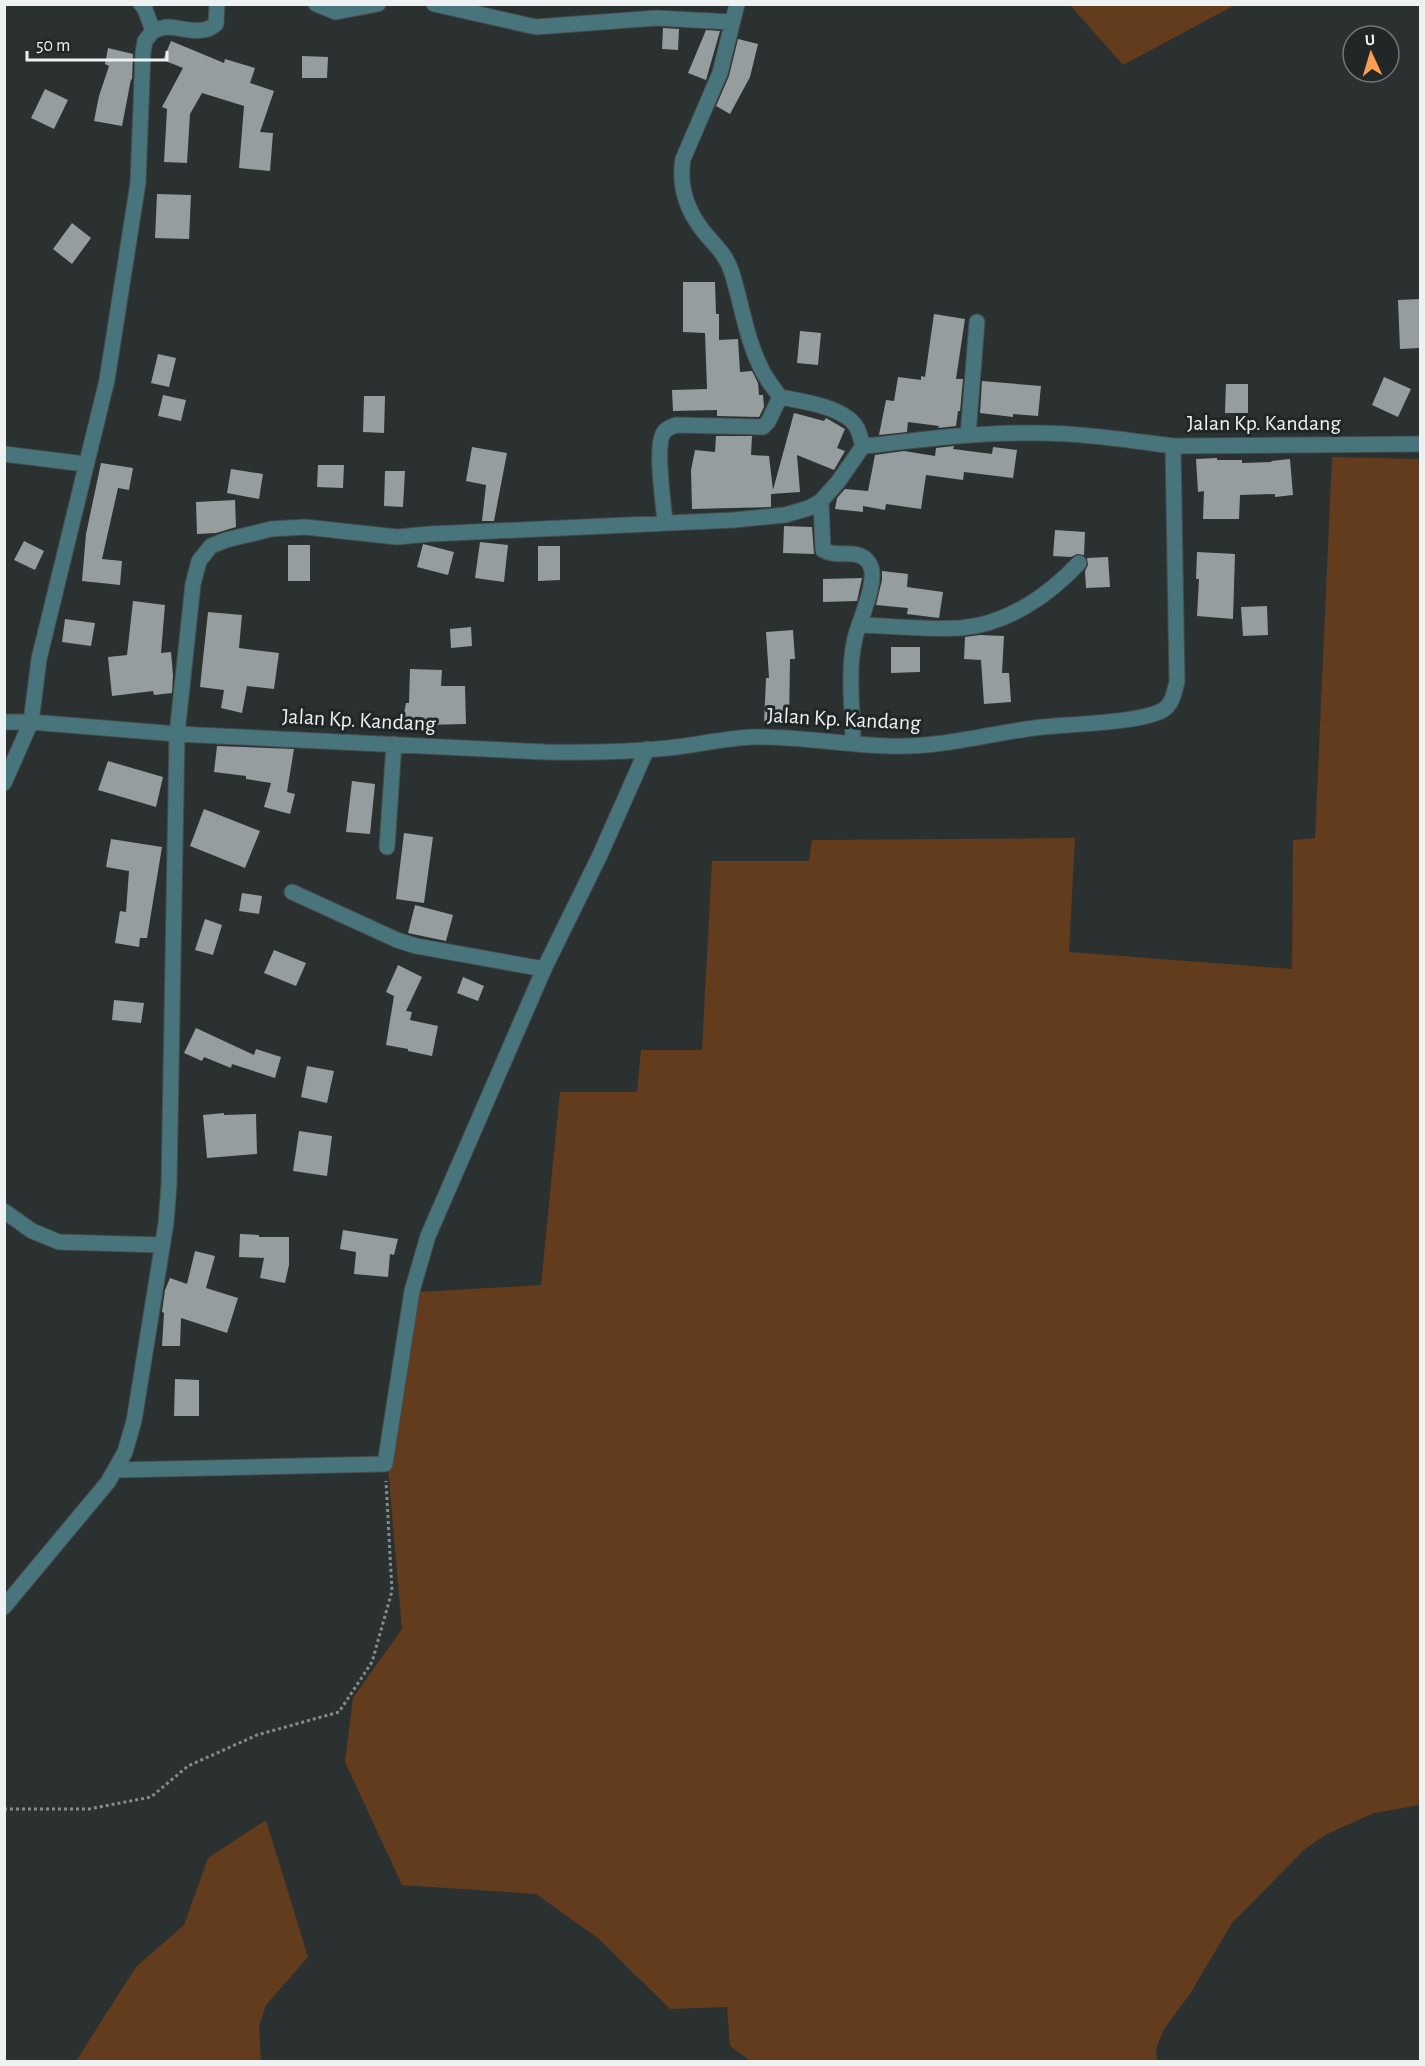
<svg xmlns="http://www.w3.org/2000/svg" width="1425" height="2066" viewBox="0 0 1425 2066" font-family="'Alegreya Sans',sans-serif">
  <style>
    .green { fill: #633c1d }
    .building { fill: #969d9e }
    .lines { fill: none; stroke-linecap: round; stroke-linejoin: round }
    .street-casing { stroke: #464b4c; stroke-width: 17 }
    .path { stroke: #878b8c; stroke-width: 3; stroke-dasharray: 3 3; stroke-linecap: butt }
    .street { stroke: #48747c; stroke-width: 15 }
    .labels { text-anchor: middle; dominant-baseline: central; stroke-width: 6; stroke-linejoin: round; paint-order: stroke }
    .street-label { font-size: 22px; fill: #edf1f2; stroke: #212627 }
  </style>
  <rect width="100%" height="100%" fill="#2b3031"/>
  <path class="green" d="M1070,5h165l-112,60z
    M1332,457l88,2v1346l-46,8 -49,22 -20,14 -73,74 -42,71 -26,35 -8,20 1,12 -405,1 -22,-16 -3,-39 -57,2 -71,-70 -63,-45 -134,-9 -57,-123 8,-64 49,-69 -16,-184 32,-153 123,-7 19,-193h77l4,-42h61l10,-189h97l3,-21 263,-2 -6,114 223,17 1,-129 22,-2z
    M266,1820l42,137 -42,48 -7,21 2,35h-185l60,-94 48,-42 24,-67z"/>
  <path class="building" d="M663,28l16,1 -1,21 -16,-1z
    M706,30l14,1 -14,49 -18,-7z
    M738,39l20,5 -8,33 -20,37 -14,-8 13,-30z
    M171,41l53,22 1,-4 30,9 -5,15 24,8 -14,41 13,1 -3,38 -31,-3 5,-62 -42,-13 -12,21 -3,49 -23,-1 3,-53 -5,-2 21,-39 -20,-8z
    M108,48l25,6 -1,26 -1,-1 -9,47 -28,-5 5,-25 10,-30 -4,-2z
    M302,56l26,1 -1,21h-25z
    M45,89l23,11 -14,29 -23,-11z
    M157,194l34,1 -2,44 -34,-1z
    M72,223l19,15 -19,26 -19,-15z
    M683,282h32l1,32h3v26l19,-1 2,33 12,-1 6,12 1,12h4l1,12 -5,10 -42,-1v-6l-44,1 -1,-21 35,-1 -2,-56 -22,-1z
    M1420,299v49l-20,1 -2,-49z
    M934,314l31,5 -9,60h7l-3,32h-2l-2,15 -18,2 1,-2 -31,-4 -1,10 -28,3 7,-35 8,1 4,-24 23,3v-4l4,1z
    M800,331l21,2 -3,32 -21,-2z
    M158,354l18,4 -7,29 -18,-4z
    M1384,377l27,12 -13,28 -26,-12z
    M982,381l59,5 -3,30 -25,-2v3l-33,-4z
    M1226,384h22v29h-23z
    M163,395l23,5 -5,21 -23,-5z
    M364,396h21l-1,37 -21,-1z
    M794,413l30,8 2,-3 19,11 -8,19 8,3 -11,19 -37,-15 3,37 -29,2v13l-79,2 -1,-39 4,-20 20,2 1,-16h36l-1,19 18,1 4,34z
    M954,446l-1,3 39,5 1,-7 24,3 -4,28 -49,-6 -1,8 -37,-5 -5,34 -35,-5 -1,6 -22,-4v6l-28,-3 2,-11 8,-9 23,2 7,-36 29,-4 31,5 1,-8z
    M472,447l35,6 -13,68h-12l4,-36 -20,-4z
    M1217,458v2h25v3l30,-1 -1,-1 19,-2 3,36 -18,2v-3l-35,1 -1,24h-36l1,-28 -6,1 -2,-33z
    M101,463l32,5 -4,22 -11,-2 -16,71 20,2 -2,24 -38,-4 4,-47z
    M318,465h26l-1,23 -26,-1z
    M231,469l32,5 -4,25 -32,-6z
    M385,471h20l-2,36 -19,-1z
    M235,500l1,27 -20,6 -19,1 -1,-32z
    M784,526l28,1 2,27 -31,-1z
    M1055,530l30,2 -1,23 -7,-1 -6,3 -18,-1z
    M24,541l20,10 -9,19 -21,-10z
    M480,542l28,3 -4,37 -29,-4z
    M423,544l31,8 -6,23 -31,-8z
    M288,545h22v36h-22z
    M538,546h22v34l-22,1z
    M1197,552l38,2 -2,65 -36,-3 2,-37h-3z
    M1108,557l2,30 -24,1 -1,-17 3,-6 -1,-7z
    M882,571l26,3 -1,13 36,5 -4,26 -32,-4 1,-6 -32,-3 6,-25z
    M862,578l-5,23 -34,1v-23z
    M133,601l32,4 -4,48 10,-1 2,23 -1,18 -18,2 -1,-4 -41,5 -4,-39 19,-2z
    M1267,606l1,29 -25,1 -2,-29z
    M208,612l34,3 -3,33 40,5 -5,36 -27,-3 -5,27 -21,-5 3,-18 -24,-3z
    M65,619l30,4 -4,23 -29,-4z
    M471,627l1,19 -21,2 -1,-19z
    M793,630l2,29h-5l-1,65h-25l2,-46h3l-3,-46z
    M980,635l24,1 -2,37h7l2,29 -27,2 -3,-44 -17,-1 1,-22z
    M891,647h29v25l-29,1z
    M410,669l32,1 -1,16h24l1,38 -42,1v2l-22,-3 4,-21h3z
    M217,746l77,3 -7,43 8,2 -5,20 -26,-7 7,-24 -25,-4v-3l-32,-4z
    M108,761l55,16 -7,30 -58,-17z
    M352,781l23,3 -5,50 -24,-2z
    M204,809l56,22 -15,37 -55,-22z
    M404,833l29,4 -9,66 -28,-4z
    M111,839l51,8 -15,91h-7l-1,9 -24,-4 5,-32 6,1 3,-41 -23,-4z
    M242,893l20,3 -3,18 -20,-3z
    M415,905l38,10 -7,26 -38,-8z
    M205,919l17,6 -9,30 -18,-5z
    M274,950l32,13 -10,23 -32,-13z
    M398,965l24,12 -16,34 6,1 -2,8 28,6 -6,30 -24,-5v-2l-22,-4 8,-49 -8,-4z
    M463,977l21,9 -6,15 -21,-8z
    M114,1000l30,3 -3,20 -29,-3z
    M196,1028l58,27 2,-6 25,8 -6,21 -43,-14 -1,4 -27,-11 -2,4 -18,-8z
    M307,1066l27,5 -7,32 -26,-6z
    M224,1113v2l32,-1 1,40 -50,4 -4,-43z
    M299,1131l33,5 -5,40 -34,-5z
    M343,1230l55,9 -4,16 -4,-1 -2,23 -34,-3 2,-22 -16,-3z
    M240,1234l19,1v2h30v28l-4,18 -25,-5 4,-20 -25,-1z
    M195,1251l20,5 -9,32 32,10 -11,35 -46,-15 -1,28h-18l2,-33 -2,-1 3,-22 5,-12 17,6z
    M175,1379l24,1v36h-25z"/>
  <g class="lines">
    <g class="street-casing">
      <path id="street" d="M316,4l20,8 42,-8
        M434,4l102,23 120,-9 76,4
        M737,4l-17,69 -37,86c-5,30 6,57 27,80 9,10 18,20 22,34 10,32 14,66 30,97 4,9 12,18 18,27 21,4 66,10 77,31 3,6 4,13 6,18
        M153,31c5,-2 10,-4 15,-4 17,1 34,9 48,-3l1,-20
        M968,435l9,-113
        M4,454l81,10
        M821,501l2,49c14,9 36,-3 46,13 11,15 -10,58 -14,75 -8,34 -2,72 -2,106
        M665,523c-1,-18 -11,-78 -1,-91 3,-4 7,-5 12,-7l87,2 5,-5 12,-25
        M860,625c33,1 68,5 101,3 46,-4 87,-32 118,-65
        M4,722h27l146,12 368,18c41,1 82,0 123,-4 29,-3 57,-10 86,-11 45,-1 90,8 135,9 55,2 100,-13 153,-19 28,-3 99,-4 121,-17 10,-6 11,-18 14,-28l-4,-236 247,-2
        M4,783l27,-61 8,-63 68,-279 31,-197 5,-130 2,-12 8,-10 -8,-22 -4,-5
        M387,847l7,-103
        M292,892l105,48 19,6 128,23
        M4,1211l28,20 27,11 103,3
        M116,1470l269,-6 27,-173 16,-55 116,-267 56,-114 47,-106
        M4,1607l104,-125 17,-30 9,-31 32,-198 3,-38 8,-451 16,-150 6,-23 12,-15 15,-6 45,-11 34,-2 92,10 33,-3 304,-14 51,-5 24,-7 12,-7 17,-19 25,-36 12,-1c52,-6 107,-13 160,-12 46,0 92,7 138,13"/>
    </g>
    <path class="path" d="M4,1809h85l62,-12 37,-31 69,-31 82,-23 33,-50 20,-71 -6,-110"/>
    <use href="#street" class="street"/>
  </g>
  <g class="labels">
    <g class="street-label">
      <text x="1264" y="423">Jalan Kp. Kandang</text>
      <text transform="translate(844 719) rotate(3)">Jalan Kp. Kandang</text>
      <text transform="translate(359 720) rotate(3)">Jalan Kp. Kandang</text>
    </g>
  </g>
  <rect width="1425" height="2066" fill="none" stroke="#edf1f2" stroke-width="12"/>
  <g transform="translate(1371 54) rotate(356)"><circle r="28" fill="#212627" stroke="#737778" stroke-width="1.5"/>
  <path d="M0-4.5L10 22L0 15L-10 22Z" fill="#fb9e51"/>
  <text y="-9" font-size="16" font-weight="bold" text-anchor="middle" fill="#edf1f2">U</text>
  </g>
  <path d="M27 51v9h140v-9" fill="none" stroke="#edf1f2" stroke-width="3"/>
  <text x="36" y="51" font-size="18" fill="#edf1f2" stroke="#212627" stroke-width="4.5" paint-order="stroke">50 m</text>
</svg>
